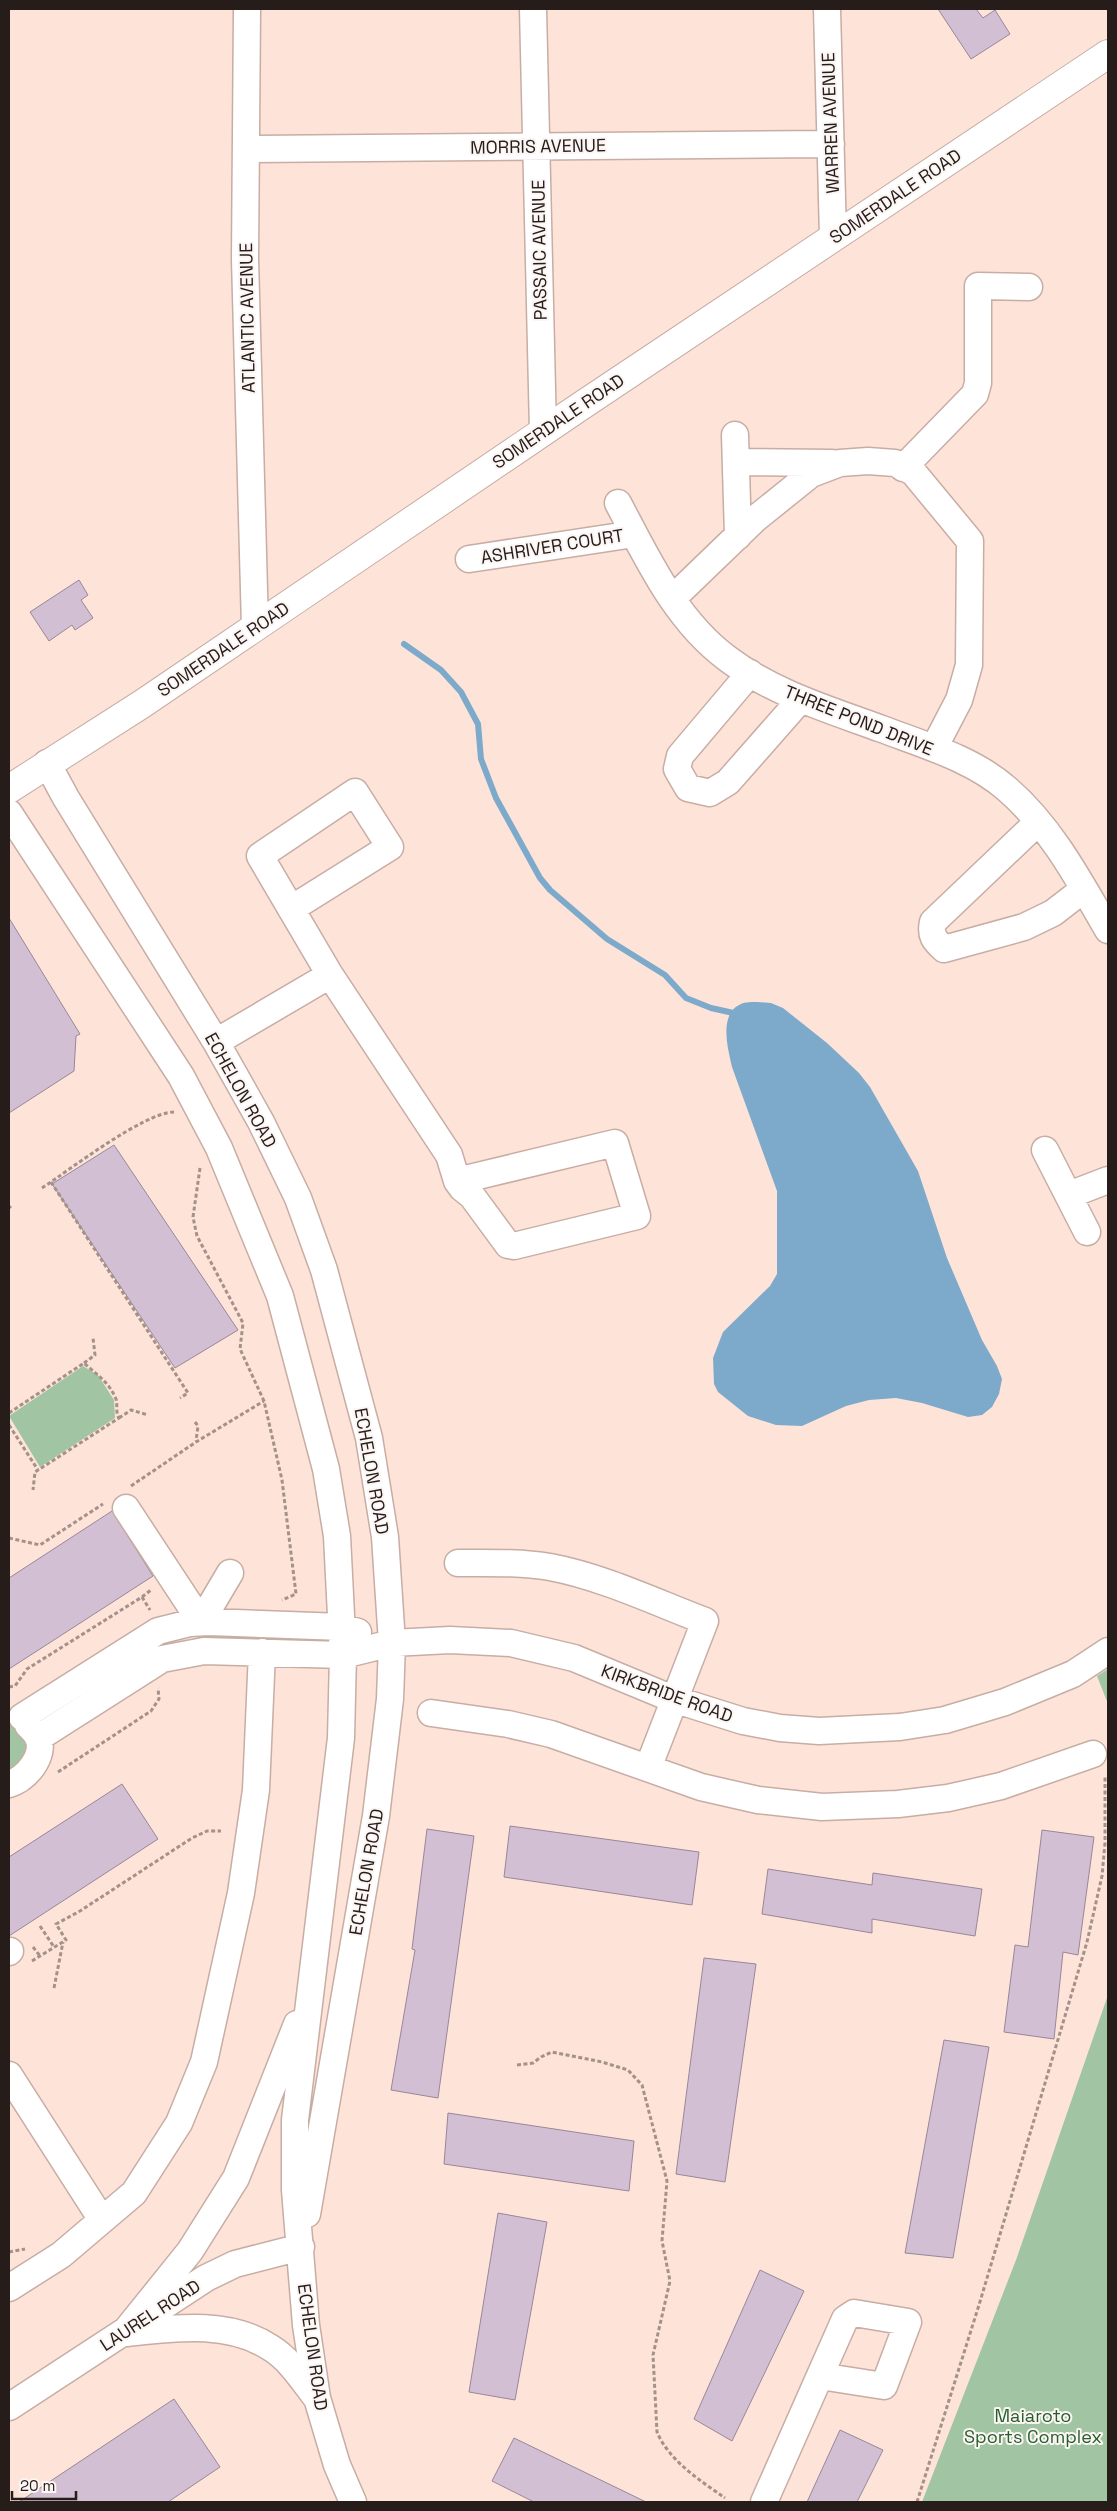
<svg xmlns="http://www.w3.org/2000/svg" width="1117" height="2511" viewBox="0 0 1117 2511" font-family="'Space Grotesk',sans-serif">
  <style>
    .green { fill: #a1c5a2 }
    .water { fill: #7daacb }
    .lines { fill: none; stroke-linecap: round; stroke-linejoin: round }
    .stream { stroke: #7daacb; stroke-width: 6 }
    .building { fill: #d2bfd3; stroke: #988799 }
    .minor-casing { stroke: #c7ada4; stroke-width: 29 }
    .major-casing { stroke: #c7ada4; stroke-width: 30 }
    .path { stroke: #a49189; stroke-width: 3; stroke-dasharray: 4 2.5; stroke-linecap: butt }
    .minor { stroke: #fff; stroke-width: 26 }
    .major { stroke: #fff; stroke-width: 28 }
    .labels { text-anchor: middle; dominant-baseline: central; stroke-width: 4; stroke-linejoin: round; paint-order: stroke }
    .street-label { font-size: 18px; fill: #261c19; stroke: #fbf5f3 }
    .park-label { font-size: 18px; fill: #265e2d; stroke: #fbf5f3 }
  </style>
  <rect width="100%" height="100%" fill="#fee3d9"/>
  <path class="green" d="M83,1366l15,9 16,25 1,18 -75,49 -31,-51z
    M1108,1669v35l-11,-28z
    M9,1719c13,8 19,21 18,36l-18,18z
    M1108,1995v507h-186l94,-242z"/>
  <path class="water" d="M757,1002l14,1 12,5 44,35 32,30 11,14 48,84 29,87 35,82 15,26 5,13 -3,15 -7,13 -10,8 -14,2 -46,-14 -26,-5 -27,2 -23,6 -44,20 -26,-1 -28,-9 -30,-24 -4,-8 -1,-26 10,-26 47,-46 7,-12v-83l-45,-124c-4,-18 -14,-53 9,-63 4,-2 11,-2 16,-2z"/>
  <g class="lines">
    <path class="stream" d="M404,644l37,26 20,22 17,32 3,35 15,39 44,80 10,12 57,49 58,36 21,23 25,10 27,6"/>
  </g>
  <path class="building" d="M938,9h38l7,9 12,-8 15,24 -39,25z
    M79,580l9,15 -7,5 12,18 -18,12 -3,-5 -23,16 -19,-29z
    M9,918l71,116 -4,2 -2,35 -65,42z
    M114,1145l124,185 -63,38 -123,-184z
    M112,1511l41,65 -144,93v-91z
    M122,1784l36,55 -149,97v-79z
    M510,1826l189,26 -7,53 -188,-28z
    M427,1829l47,7 -36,262 -47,-8 24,-140 -3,-1z
    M1042,1830l52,7 -16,118 -15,-3 -9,87 -50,-7 11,-87 13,2z
    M768,1869l104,16 1,-12 109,16 -7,47 -103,-17v14l-110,-19z
    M704,1958l52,6 -31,218 -49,-8z
    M944,2040l45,7 -36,211 -48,-5z
    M448,2113l186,28 -5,50 -185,-27z
    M498,2213l49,9 -32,178 -46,-8z
    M760,2270l44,21 -72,150 -38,-22z
    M174,2399l46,68 -52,35h-149z
    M840,2430l43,20 -26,52h-50z
    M514,2438l132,64h-112l-42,-21z"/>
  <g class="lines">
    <g class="minor-casing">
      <path id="minor" d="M247,9l-2,250 10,368
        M533,9l10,422
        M827,9l6,228
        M246,149l585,-5
        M735,435l3,101
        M736,462l96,1
        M903,468l72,-74 3,-11v-97l51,1
        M618,503c29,55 58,118 110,156 45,34 102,51 154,70 42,16 91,30 125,60 44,38 72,91 101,141
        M469,559l165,-25
        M672,599l83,-80 56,-45 29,-11 28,-2 27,2 18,9 57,69 -1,124 -10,35 -25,48
        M750,673l-70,83 -3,13 11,19 22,5 18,-11 73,-83
        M47,763l19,35 150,244 45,80 37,76 26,72 45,168 16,99 7,106 -2,56 -14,117 -69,398
        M9,813l172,263 38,72 61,148 46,173 11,67 6,119 -2,83 -46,382v70l11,135 11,73 20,67 16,37
        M1038,822l-105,100c-3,13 1,18 11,27l80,-22 29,-14 31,-24
        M291,909l99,-62 -35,-55 -95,64 70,119 119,180 8,26 5,7 10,8 36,49 6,1 123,-30 -22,-73 -158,38
        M216,1042l114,-67
        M1045,1150l42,82
        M1069,1195l39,-15
        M126,1508l75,114 29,-49
        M458,1563c31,0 61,-1 92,4 53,10 105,35 155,54l-57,147
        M431,1713l77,11 43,10 150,53 57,13 64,7 76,-3 50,-6 53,-12 92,-32
        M22,1717l136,-86 32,-8 19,-1 133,5 16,5
        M38,1738l124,-79 42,-8 139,4 49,-12 58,-3 61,3 63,15 99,41 70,22 37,7 39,3 81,-4 45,-7 60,-18 68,-28 35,-23
        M9,1784c17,-5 37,-28 29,-47 -2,-4 -7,-9 -10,-12
        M9,1952l1,-1
        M9,2075l93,145
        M9,2288l52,-33 73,-62 45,-70 25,-61 37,-169 15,-103 6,-138
        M124,2333l66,-82 46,-73 61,-154
        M127,2333c47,-5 102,-13 144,15 18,11 31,31 44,48
        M9,2407l197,-129 29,-14 66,-17
        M764,2502l81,-183 9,-6 54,9 -24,64 -64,-10"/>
    </g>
    <g class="major-casing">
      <path id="major" d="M9,789l133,-85 436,-296 530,-354"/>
    </g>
    <path class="path" d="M200,1168l-7,49 4,19 46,87 -3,26 24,52 18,79 14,114 -14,6
      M51,1182l137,211 -8,5
      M42,1188c29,-19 101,-75 132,-76
      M9,1208l2,-2
      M84,1363l11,-8 -2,-17
      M9,1413l75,-50c12,11 25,19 32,36 2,6 -1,12 3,19l-84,54 -2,18
      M119,1418l12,-8 17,5
      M195,1422l3,4 -2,15
      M9,1425l29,45
      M131,1486l65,-44 68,-41
      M9,1538l31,7 63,-41
      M142,1597l9,-7
      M9,1687l6,-1 12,-17 115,-72 8,13
      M58,1772l93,-61 8,-12 -1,-11
      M40,1926l14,21
      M33,1947l7,9
      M32,1961l34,-21 -10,-16 24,-13 112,-73 15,-7h14
      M54,1988l9,-46
      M517,2065l16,-2 8,-6 11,-5 50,10 26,8 14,15 25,96 -5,60 8,40 -17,74 4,77c12,29 44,49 68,66
      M9,2252l16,-3
      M917,2502l62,-197 108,-363 15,-66 3,-33v-67"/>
    <use href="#minor" class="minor"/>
    <use href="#major" class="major"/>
  </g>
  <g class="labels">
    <g class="street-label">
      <text transform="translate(830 123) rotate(-92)">WARREN AVENUE</text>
      <text transform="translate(538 146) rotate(-1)">MORRIS AVENUE</text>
      <text transform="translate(895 196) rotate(-34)">SOMERDALE ROAD</text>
      <text transform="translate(539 250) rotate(-91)">PASSAIC AVENUE</text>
      <text transform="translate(247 318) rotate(-91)">ATLANTIC AVENUE</text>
      <text transform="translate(558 421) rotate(-34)">SOMERDALE ROAD</text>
      <text transform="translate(552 546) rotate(-9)">ASHRIVER COURT</text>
      <text transform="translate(223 649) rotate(-34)">SOMERDALE ROAD</text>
      <text transform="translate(859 720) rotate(22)">THREE POND DRIVE</text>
      <text transform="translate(241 1090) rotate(61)">ECHELON ROAD</text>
      <text transform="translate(372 1471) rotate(80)">ECHELON ROAD</text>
      <text transform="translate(667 1693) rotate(20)">KIRKBRIDE ROAD</text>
      <text transform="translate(366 1872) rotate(-80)">ECHELON ROAD</text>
      <text transform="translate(150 2315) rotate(-33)">LAUREL ROAD</text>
      <text transform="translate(313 2347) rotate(82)">ECHELON ROAD</text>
    </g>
    <g class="park-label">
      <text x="1033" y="2415">Maiaroto<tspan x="1033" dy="21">Sports Complex</tspan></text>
    </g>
  </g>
  <rect width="1117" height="2511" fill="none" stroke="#261c19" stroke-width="20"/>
  <path d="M12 2491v8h64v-8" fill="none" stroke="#261c19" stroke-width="2.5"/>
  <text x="20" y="2491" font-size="15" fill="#261c19" stroke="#fbf5f3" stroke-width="4" paint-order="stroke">20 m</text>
</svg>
